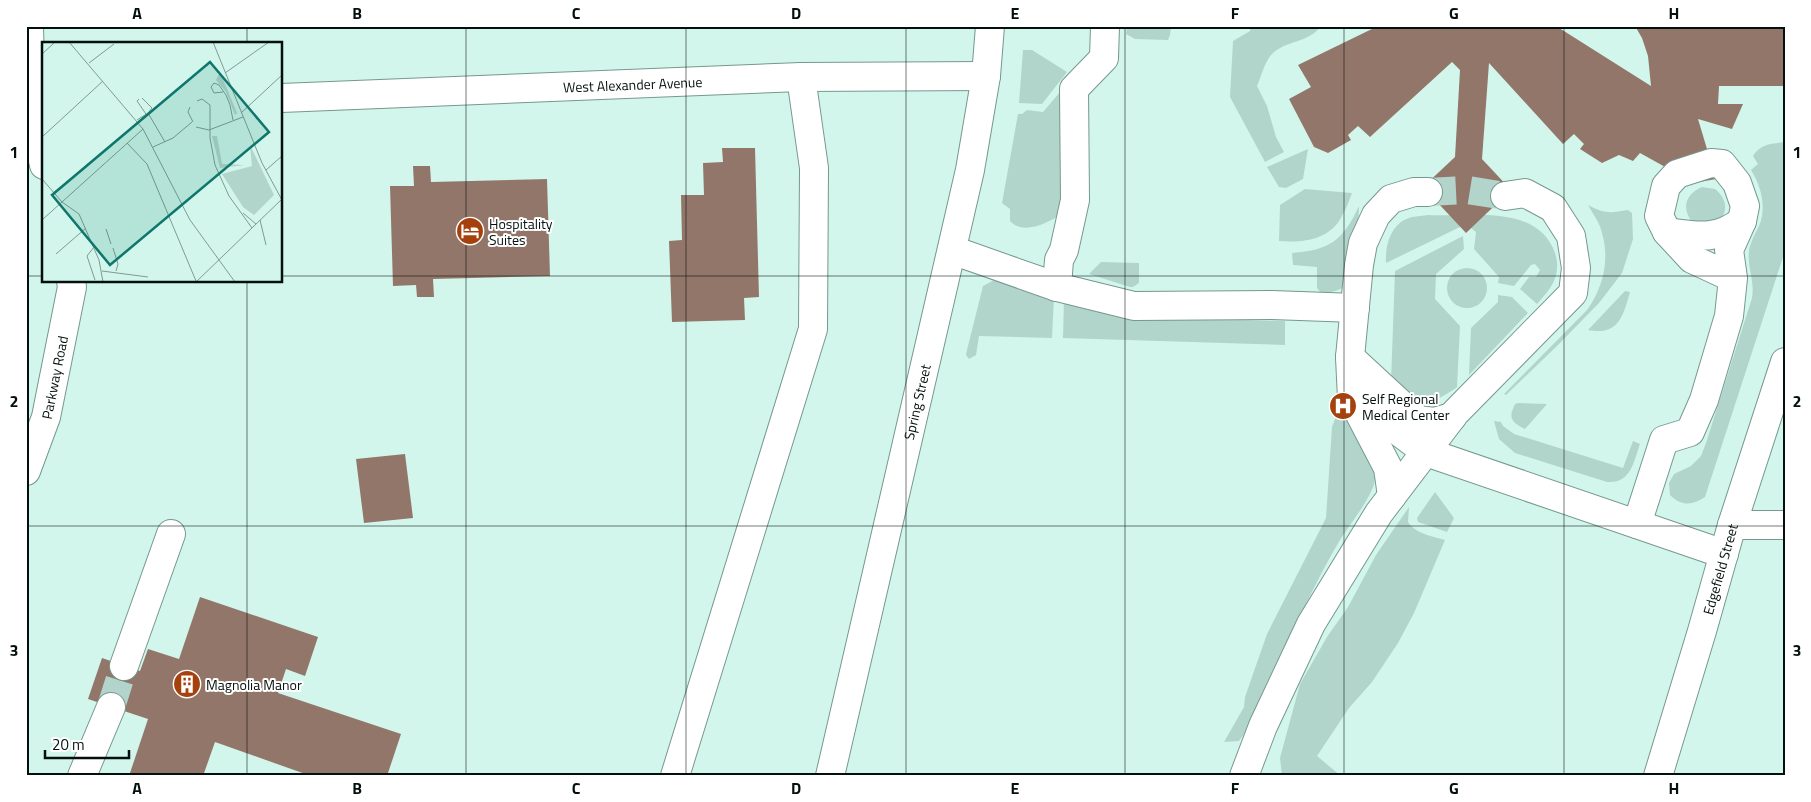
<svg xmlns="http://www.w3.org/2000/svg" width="1811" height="802" viewBox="0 0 1811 802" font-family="'Titillium Web',sans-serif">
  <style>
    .green { fill: #b2d5cb }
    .building { fill: #93766a }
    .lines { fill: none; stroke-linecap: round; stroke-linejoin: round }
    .minor-tunnel { stroke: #b3d4cb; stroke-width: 28; stroke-dasharray: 28 14; stroke-linecap: butt }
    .minor-casing { stroke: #76988e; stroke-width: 30 }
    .minor { stroke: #fff; stroke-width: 28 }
    .grid { fill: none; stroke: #04100d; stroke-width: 1; stroke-opacity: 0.55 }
    .labels { text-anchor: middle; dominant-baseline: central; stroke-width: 4; stroke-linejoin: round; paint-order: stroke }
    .street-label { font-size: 14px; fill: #04100d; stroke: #fff }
    .poi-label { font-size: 14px; fill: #04100d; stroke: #fff; text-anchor: start }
    .inset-road { fill: none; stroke: #809a93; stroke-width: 1 }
    .view { fill: #0f766e; fill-opacity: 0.15; stroke: #0f766e; stroke-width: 2.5 }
    .inset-edge { fill: none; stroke: #04100d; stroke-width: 2.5 }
    .neatline { fill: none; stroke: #04100d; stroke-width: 2 }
    .grid-label { font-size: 16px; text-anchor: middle; font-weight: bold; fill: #04100d }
  </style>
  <rect width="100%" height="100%" fill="#d2f6ec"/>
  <path class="green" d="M1127,26h44l-1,9 -2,5 -33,-1 -9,-5z
    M1251,26h70c-12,17 -35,14 -49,28 -7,7 -11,23 -15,32l10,20 9,31 8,15 -19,10 -35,-65 3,-56 17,-10z
    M1023,50h9l35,22 -25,32 -23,-1z
    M1072,78l-12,137c-14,9 -37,20 -50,6v-12l-8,-6 16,-89h4l5,-4 16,2z
    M1785,142v109l-80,246c-13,9 -24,9 -35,-2l-1,-12 5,-9 17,-8 10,-10 5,-13 46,-145c3,-16 -5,-31 -3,-47 1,-8 6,-17 10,-25 8,-19 2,-40 -8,-56l7,-6 -5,-8c8,-13 18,-12 32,-14z
    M1308,149l-5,30 -17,9 -7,-1 -12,-20z
    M1702,187l13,2c12,10 14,22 3,34h-25c-12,-14 -8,-29 9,-36z
    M1305,189l47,4c-3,8 -6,16 -10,23 -12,24 -39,27 -63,25l1,-36z
    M1588,205c16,9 22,8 40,5l4,3 1,26 -11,34 -23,30 -41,42 -52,50 -2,-1 83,-84c16,-22 23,-50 15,-77 -2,-10 -9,-19 -14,-28z
    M1359,206l-2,52 -13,29c-7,4 -15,7 -24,5l-3,-4v-21l-24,-2 -1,-12c39,-3 51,-13 67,-47z
    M1428,215c42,2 109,-12 127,38 7,22 -4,36 -18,51l-17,-15 9,-12h7l4,-7 -5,-6 -4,1 -17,21 -16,-3 1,-6 -25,-28 2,-17 -5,-4 -11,-1 -74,36c-1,-18 5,-41 26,-46 5,-1 11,-1 16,-2z
    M1463,236l1,13 -28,25 -1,25 25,27 -3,61c-15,11 -30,20 -48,11 -7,-3 -13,-11 -18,-16l4,-111z
    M1101,262l38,1v20l-6,4h-3l-41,-13z
    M1447 288a20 20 0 1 1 40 0a20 20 0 1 1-40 0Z
    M996,279l58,17 -2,42 -73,-2 -3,19 -7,4 -3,-4 1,-5 16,-64z
    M1625,291l5,1c-7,25 -12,44 -42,38z
    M1498,295l14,2 16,16 -59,62 2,-47 27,-26z
    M1064,299l106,19 115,3v24l-222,-7z
    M1518,403l29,1 -22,25c-14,-7 -17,-11 -10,-25z
    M1339,412h6c10,18 30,46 30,66 0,16 -26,47 -35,62 -27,45 -47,93 -69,140 -10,21 -17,43 -32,61l-15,1 20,-35 1,-10 22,-63 59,-116 6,-91 5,-13z
    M1494,421l7,1 2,4 11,8 109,34 10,-27 7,3c-6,17 -9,40 -33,38l-92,-29 -16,-14z
    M1435,492l19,26 -7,14 -26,-9 -3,-1 -1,-4z
    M1409,507l-1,15c8,12 24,14 37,18l-31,73 -16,30 -26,39 -23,26 -32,48 24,20h-59l-2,-18 20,-74 27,-47 21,-30 28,-52z"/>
  <path class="building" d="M1378,26h178l95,60 -3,-30 -6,-18 -7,-12h150v60h-66l-1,18h25l-11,25 -34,-10 18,60 -22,4 -54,-30 -7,8 -14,-6 -17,8 -22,-14 4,-5 -10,-10 -11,10 -74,-81 -7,96 29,31 -45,43 -43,-46 32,-30 5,-87 -8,-8 -82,75 -12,-11 -10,9 3,5 -23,13 -14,-6 -25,-48 22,-12 -13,-22z
    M722,148h33l4,149 -15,1 1,22 -73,2 -3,-81 13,-1 -1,-45h23l-1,-32 20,-1z
    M413,166h17l1,16 116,-3 3,97 -117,3 1,18h-17l-1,-12 -23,1 -3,-100h24z
    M405,454l8,64 -49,5 -8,-64z
    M200,597l118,40 -13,39 -19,-7 -8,24 123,41 -14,42h-76l-96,-34 -12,34h-74l19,-57 -60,-20 14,-41 38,13 8,-22 31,10z"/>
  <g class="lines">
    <path class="minor-tunnel" d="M1428,192l40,-2 37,6
      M111,707l13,-41"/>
    <g class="minor-casing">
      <g id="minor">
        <path d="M29,26l2,82 13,57"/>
        <path id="s1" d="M281,98l520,-21 185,-1"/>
        <path d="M1667,232c30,4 50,9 75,-11"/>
        <path d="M952,250l105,37 77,19 138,-1 83,3"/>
        <path d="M1057,287l2,-27 5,-10 11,-50 -1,-111 30,-31 1,-32"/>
        <path d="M1350,357l9,27 12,27 55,41 298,102"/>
        <path d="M1353,360l65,60 16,2 18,-5"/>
        <path id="s2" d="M26,471l20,-54 26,-130 -1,-6"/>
        <path d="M1392,496l-4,-28 -36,-69 -2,-42 9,-92 4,-22 13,-28 15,-16 23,-7h14"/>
        <path d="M1637,524l27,-84 26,-8 14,-32 25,-84 4,-38 -4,-28 13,-29 3,-15 -8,-23 -15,-19 -11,-1 -34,11 -11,12 -7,30 8,16 25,27 41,19"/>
        <path d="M1732,525h53"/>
        <path d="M124,666l47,-132"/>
        <path d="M82,776l29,-69"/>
        <path d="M675,776l138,-447 1,-161 -13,-91"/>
        <path id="s3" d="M830,776l140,-606 16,-94 4,-50"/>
        <path d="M1244,776l19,-50 48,-102 68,-111 76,-100 118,-120 3,-25 -5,-32 -18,-28 -28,-15 -20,3"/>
        <path id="s4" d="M1658,776l44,-145 30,-106 53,-163"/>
      </g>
    </g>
    <use href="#minor" class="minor"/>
  </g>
  <path class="grid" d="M247,26v18M466,26v750M686,26v750M906,26v750M1125,26v750M1344,26v750M1564,26v750M26,276h18M281,276h1504M247,281v495M26,526h1759"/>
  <defs>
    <g id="hotel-disc" transform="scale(1.4375)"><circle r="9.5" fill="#a5410d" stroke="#fff"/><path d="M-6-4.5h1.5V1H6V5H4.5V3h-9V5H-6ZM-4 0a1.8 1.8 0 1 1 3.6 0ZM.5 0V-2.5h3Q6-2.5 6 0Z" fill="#fff"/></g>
    <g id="hospital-disc" transform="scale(1.4375)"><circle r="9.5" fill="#a5410d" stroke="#fff"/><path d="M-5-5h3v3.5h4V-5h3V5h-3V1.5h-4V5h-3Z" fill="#fff"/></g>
    <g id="building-disc" transform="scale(1.4375)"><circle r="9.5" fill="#a5410d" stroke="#fff"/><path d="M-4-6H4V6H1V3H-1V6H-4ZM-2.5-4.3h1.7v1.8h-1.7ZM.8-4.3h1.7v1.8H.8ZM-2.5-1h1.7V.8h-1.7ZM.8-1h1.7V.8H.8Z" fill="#fff"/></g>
  </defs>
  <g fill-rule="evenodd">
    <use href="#hotel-disc" x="470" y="231"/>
    <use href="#hospital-disc" x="1343" y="406"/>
    <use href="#building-disc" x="187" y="684"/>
  </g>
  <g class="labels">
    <g class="street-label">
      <text stroke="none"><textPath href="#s1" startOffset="352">West Alexander Avenue</textPath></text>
      <text stroke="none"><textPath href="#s2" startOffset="98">Parkway Road</textPath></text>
      <text stroke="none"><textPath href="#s3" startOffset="384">Spring Street</textPath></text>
      <text stroke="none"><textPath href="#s4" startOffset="216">Edgefield Street</textPath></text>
    </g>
    <g class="poi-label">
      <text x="489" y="223">Hospitality<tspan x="489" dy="16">Suites</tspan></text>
      <text x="1362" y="398">Self Regional<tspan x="1362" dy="16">Medical Center</tspan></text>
      <text x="206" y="684">Magnolia Manor</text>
    </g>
  </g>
  <g transform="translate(42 42)">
    <rect width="240" height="240" fill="#d2f6ec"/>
    <path d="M178,30l17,41 -2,2 -9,-23 -10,-12zM170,94h5l5,28 23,1 -25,3zM208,103l24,50 -20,20 -11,-8 -21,-33 30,-8z" fill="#b2d5cb"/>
    <path class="inset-road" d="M27,0l74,87 47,91 45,62M171,0l49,121 20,37M0,12l13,-12M47,21l25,-19M183,31l44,-31M181,50l-9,1 -3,-6 3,-4 5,2 7,10 4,10 3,15M100,56l10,10 -4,5M97,57l-2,2 9,13M155,59l5,-2 8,6v33l5,27 14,31 23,32M148,65l-2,5 5,10M199,71l41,-38M95,78l11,-7 17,29M154,85l13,3 34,-13M0,95l61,-56M85,101l20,21 49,117M111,105l20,-9 19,-16M224,128l16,-14M0,137l20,23 17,12 20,46 4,22M201,171l13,11M0,178l101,-91M218,178l6,25M64,187l5,15M52,205l-7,9 8,24M71,206l5,16 -2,7M14,212l30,-26M60,229l46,6M154,240l86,-83"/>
    <path class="view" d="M168,20l59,70 -159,133 -58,-70z"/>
    <rect width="240" height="240" class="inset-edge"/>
  </g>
  <rect width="1811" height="802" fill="none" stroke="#ffffff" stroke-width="55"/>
  <path d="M45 750v8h84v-8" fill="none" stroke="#04100d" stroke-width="2.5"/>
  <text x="52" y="750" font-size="15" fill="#04100d" stroke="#ffffff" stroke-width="4" paint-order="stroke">20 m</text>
  <rect x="28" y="28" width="1756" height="746" class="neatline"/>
  <g class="grid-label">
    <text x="137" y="19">A</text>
    <text x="357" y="19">B</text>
    <text x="576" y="19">C</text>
    <text x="796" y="19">D</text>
    <text x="1015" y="19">E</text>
    <text x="1235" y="19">F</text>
    <text x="1454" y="19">G</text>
    <text x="1674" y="19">H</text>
    <text x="14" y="158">1</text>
    <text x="1797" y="158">1</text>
    <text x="14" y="407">2</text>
    <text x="1797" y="407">2</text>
    <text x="14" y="656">3</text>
    <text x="1797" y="656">3</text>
    <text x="137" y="794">A</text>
    <text x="357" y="794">B</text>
    <text x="576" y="794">C</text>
    <text x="796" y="794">D</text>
    <text x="1015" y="794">E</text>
    <text x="1235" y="794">F</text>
    <text x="1454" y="794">G</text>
    <text x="1674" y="794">H</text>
  </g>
</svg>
